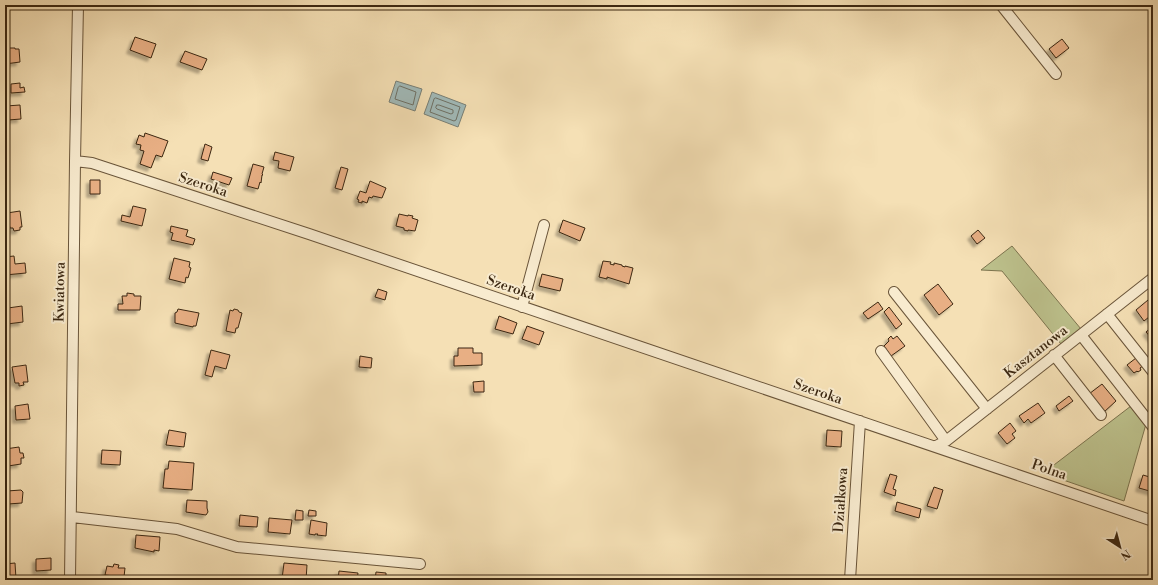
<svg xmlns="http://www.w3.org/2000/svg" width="1158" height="585" viewBox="0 0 1158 585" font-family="'Libre Bodoni',serif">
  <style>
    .green { fill: #bdc28d; stroke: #7c744f }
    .water { fill: #a1bab9; stroke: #787f76 }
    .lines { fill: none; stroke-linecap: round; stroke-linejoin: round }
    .shore { stroke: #6e7065; stroke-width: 1 }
    .building { fill: #e8af84; stroke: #3b2711; filter: url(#shadow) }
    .minor-casing { stroke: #6a553a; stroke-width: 12 }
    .minor { stroke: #f8ebcf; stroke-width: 10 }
    .labels { text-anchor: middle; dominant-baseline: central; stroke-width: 4; stroke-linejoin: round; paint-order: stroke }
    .street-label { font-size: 14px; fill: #3b2711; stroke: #f8ebcf }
  </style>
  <defs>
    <filter id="shadow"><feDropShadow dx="-3.5" dy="3.5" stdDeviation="1" flood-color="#0004"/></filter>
  </defs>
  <rect width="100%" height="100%" fill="#f5e0b5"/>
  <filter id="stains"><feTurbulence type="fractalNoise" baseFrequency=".005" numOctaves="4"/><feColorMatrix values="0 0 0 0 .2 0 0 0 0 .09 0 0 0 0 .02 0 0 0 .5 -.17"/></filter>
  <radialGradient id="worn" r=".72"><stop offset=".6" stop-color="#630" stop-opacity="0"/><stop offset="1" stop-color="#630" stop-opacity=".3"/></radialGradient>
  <path class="green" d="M1012,246l69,83 -20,15 -59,-73 -21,-1z
    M1131,406l15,18 -22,77 -78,-27 4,-6z"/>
  <path class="water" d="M396,81l26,8 -7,22 -26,-9z
    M432,92l34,13 -8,22 -34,-13z"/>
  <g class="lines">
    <path class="shore" d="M400,86l16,6 -3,13 -18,-6 3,-11z
      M436,98l24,9 -4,13 -2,1 -24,-9 4,-13z
      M437,105h2l14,5v3l-2,1 -14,-5 -1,-1z"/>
  </g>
  <path class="building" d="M135,37l21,7 -5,14 -21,-8z
    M1062,39l7,9 -13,10 -7,-9z
    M5,48h10v1h4l1,13 -15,2z
    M185,51l22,8 -5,11 -22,-8z
    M20,83v5l4,-1 1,5 -14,1v-9z
    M20,105l1,14 -13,1 -2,-14z
    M145,133l23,8 -6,16 -6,-2 -5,13 -11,-4 4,-13 -4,-1 1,-5 -5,-1 3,-9 5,2z
    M205,144l7,3 -4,14 -7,-2z
    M275,152l19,5 -4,14 -12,-3 1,-7 -6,-1z
    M253,164l11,3 -2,7 1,1h-1l-1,8 -1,-1 -2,7 -11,-3z
    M341,167l7,2 -6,21 -7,-2z
    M213,172l19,6 -3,7 -18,-6z
    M90,180h10v14h-10z
    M370,181l16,7 -4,10 -9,-2 -1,2 -3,-1 -2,6 -5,-2v2l-4,-1 1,-2 -2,-1 3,-8 6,2z
    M133,206l13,3 -4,17 -21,-5 1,-6 8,2z
    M20,211l2,16h-2v3l-6,1 -1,-3h-3l-3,-15z
    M399,214l9,2v-1l5,1 -1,2 6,2 -3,11 -7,-1v1l-4,-1v-2l-8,-2z
    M563,220l22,8 -5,13 -21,-9z
    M171,226l17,4 -2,6 9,3 -2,6 -22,-5 2,-7 -3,-1z
    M978,230l7,8 -8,6 -6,-8z
    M14,256l1,8 10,-1 1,10 -21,2v-18z
    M174,258l16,4 -1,5 2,1 -3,10 -2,-1 -1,6 -16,-4z
    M603,261l8,1 -1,2 4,1v-2l8,2v1l3,1v-1l8,2 -4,16 -22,-7v2l-8,-2z
    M542,274l21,5 -3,12 -21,-5z
    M938,284l15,20 -14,11 -15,-20z
    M378,289l9,3 -2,8 -10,-3z
    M127,293l7,1v2h7l-1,14h-22v-6h5l-1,-8h5z
    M1148,300l5,6v13l-2,1 -2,-3 -5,4 -8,-11z
    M878,302l5,7 -15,10 -5,-6z
    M22,306l1,16 -16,2 -1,-11 3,-1 -1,-4z
    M889,307l13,17 -6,5 -12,-17z
    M178,309l21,4 -3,13h-3v1l-18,-4v-10l2,-1z
    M234,309l4,1 1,2 3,1 -4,15h-2l-1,5 -9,-2 4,-21 3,1z
    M499,316l18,7 -4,11 -18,-5z
    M527,326l17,6 -5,13 -17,-6z
    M1153,326v14l-7,-8z
    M891,336l2,3 4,-3 8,10 -14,10 -7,-10 5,-5 -1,-2z
    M458,348h15v5h9v12l-28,1v-10h4z
    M211,350l19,5 -4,14 -11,-3 -3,11 -7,-2z
    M360,356l12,2 -1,10 -12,-1z
    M1136,358l7,8 -3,2 1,2 -3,2 -1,-1 -3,2 -7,-8z
    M26,365l2,17h-5l1,3 -5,1v-3h-4l-3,-16z
    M484,381v11h-10l-1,-10z
    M1102,384l14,17 -12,11 -15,-18z
    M1069,396l4,5 -14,10 -3,-5z
    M1038,403l7,10 -14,10 -3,-4 -4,4 -5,-7z
    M28,404l2,15 -14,1 -1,-14z
    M1010,423l6,8 -4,3 3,4 -8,6 -9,-11z
    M169,430l17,3 -2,14 -18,-2z
    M827,430l15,1 -1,16 -15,-1z
    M19,447l1,6h3l1,5h-3v6l-13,2 -1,-6h-2v-4l2,-1 -2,-6z
    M102,450l19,1 -1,14 -19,-1z
    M169,461l25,2 -2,27 -29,-2 2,-19h3z
    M890,474l7,2 -4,13 3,1 -1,6 -11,-4z
    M1143,475l10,3v14l-14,-4z
    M934,487l9,3 -6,19 -10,-3z
    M21,490l2,2 -1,11 -14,1v-1h-3v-10h2v-2z
    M187,500l20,1v7l1,4 -2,3 -20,-3z
    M897,502l24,7 -2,9 -24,-7z
    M296,510l7,1v9h-8z
    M309,510l7,1v5h-8z
    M240,515l18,2 -1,10 -18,-1z
    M269,518l23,2 -2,14 -22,-2z
    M311,520l16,3 -1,13 -9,-1 1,-1h-3v1l-6,-1z
    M136,535l24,2 -1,14 -5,-1v2l-19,-4z
    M51,558v12l-15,1v-12z
    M15,563l1,16 -10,1 -1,-16z
    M284,563l23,2 -1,15 -24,-1z
    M114,564l5,1 -1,3h7l-1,9 -19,-2 2,-9 6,1z
    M339,571l19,2 -1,7h-19z
    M376,572l10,1v3l10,1 -1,3h-20z"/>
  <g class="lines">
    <g class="minor-casing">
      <path id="minor" d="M1001,5l55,69
        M75,161l17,2 217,71 844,287
        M894,292l93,117
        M522,307l22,-82
        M1107,314l46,58
        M1081,335l72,92
        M881,351l65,90
        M1054,355l47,60
        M936,446l10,-5 207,-163
        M72,517l105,12 60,18 183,17
        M70,580l5,-419 3,-156
        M850,580l10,-159"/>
    </g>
    <use href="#minor" class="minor"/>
  </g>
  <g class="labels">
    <g class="street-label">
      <text transform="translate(203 185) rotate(18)">Szeroka</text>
      <text transform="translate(511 288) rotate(19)">Szeroka</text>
      <text transform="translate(60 292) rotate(-89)">Kwiatowa</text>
      <text transform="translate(1036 352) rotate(-38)">Kasztanowa</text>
      <text transform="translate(818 392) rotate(19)">Szeroka</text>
      <text transform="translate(1049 470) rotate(19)">Polna</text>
      <text transform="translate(841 500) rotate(-86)">Działkowa</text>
    </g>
  </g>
  <rect width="1158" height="585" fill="none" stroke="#f5e0b5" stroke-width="20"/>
  <rect x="6" y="6" width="1146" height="573" fill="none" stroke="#3b2711" stroke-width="2"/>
  <rect x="10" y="10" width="1138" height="565" fill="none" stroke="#3b2711"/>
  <g transform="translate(1120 547) rotate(144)" stroke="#f8ebcf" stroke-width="3" paint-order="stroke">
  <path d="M0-3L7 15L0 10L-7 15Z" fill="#3b2711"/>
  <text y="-6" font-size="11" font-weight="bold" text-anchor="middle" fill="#3b2711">N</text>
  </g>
  <rect width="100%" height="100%" filter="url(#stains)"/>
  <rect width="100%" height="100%" fill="url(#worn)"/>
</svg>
